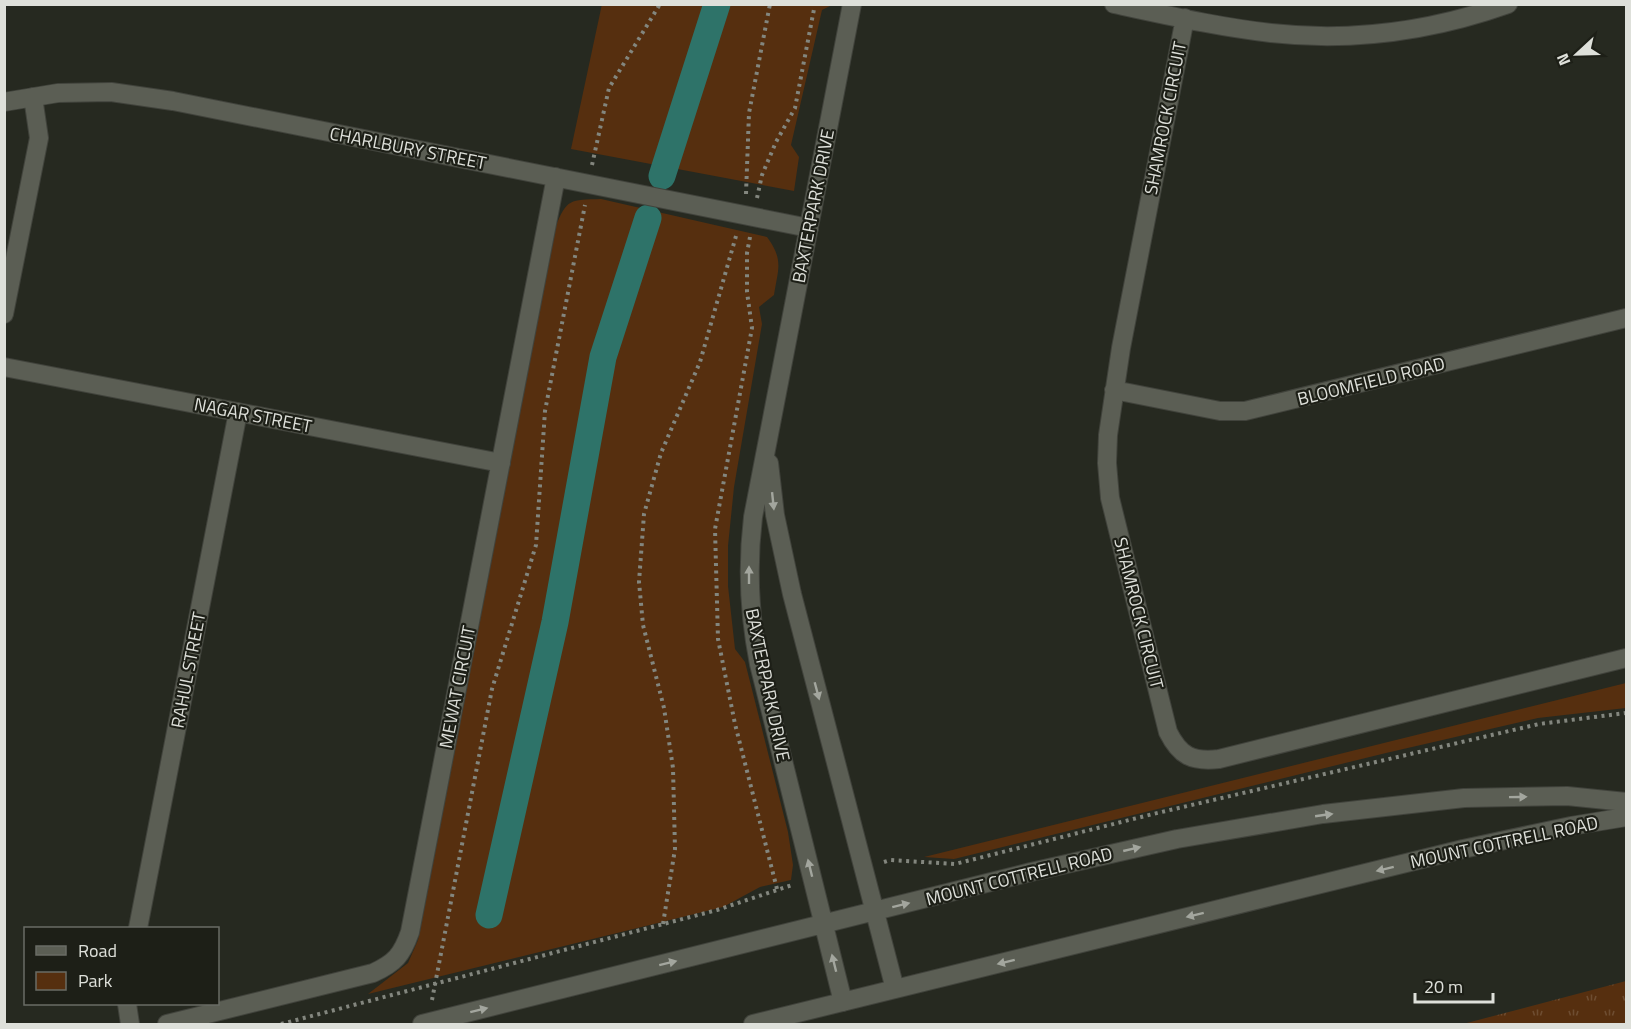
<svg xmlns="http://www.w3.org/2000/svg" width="1631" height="1029" viewBox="0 0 1631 1029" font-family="'Titillium Web',sans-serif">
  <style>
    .grass { fill: url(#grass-tufts) }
    .park { fill: #562f0f }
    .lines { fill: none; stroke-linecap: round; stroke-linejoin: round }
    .canal { stroke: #2e7369; stroke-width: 27 }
    .street-casing { stroke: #41433c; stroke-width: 20 }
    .secondary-casing { stroke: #41433c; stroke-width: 20 }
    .path { stroke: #83867e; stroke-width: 4; stroke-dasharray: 3 4.5; stroke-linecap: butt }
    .street { stroke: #5b5e54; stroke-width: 18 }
    .secondary { stroke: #5b5e54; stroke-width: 18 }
    .oneway { fill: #a3a69e }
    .labels { text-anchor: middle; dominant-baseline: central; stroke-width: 4.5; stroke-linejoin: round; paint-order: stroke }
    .street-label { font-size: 18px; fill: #dee0da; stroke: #1d1f17 }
  </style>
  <defs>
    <pattern id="grass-tufts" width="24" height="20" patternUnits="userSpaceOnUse" patternTransform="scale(1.5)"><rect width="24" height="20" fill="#562f0f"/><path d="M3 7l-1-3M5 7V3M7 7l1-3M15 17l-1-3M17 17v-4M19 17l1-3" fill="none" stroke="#6e4d31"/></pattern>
  </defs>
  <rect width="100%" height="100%" fill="#262920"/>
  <path class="grass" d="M1626,981v43h-163z"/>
  <path class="park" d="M602,4l230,1 -10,5 -31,135 8,12 -5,34 -223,-42z
    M601,199l166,38c17,23 11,32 7,58l-15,12 3,17 -28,163 -6,59v40l7,63 10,13 43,170 5,33 -2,15 -31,7 -37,20 -355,87 40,-31 10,-23 137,-712c12,-30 15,-28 46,-29z
    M1626,683v25l-88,10 -152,35 -432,106 -30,-2z"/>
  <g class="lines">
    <path class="canal" d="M662,176l55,-172
      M489,915l66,-293 48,-265 45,-139"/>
    <g class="street-casing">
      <path id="street" d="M1114,4c52,11 104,23 157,29 81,9 161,-2 237,-29
        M1185,18l-64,330 -13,87 -1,28 3,35 58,234c12,24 24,30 51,27l407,-101
        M4,102l54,-9 53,-1 62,9 636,127
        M4,314l35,-176 -6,-41
        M4,367l497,96
        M1114,390l106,21h25l381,-93
        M138,928l100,-516
        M127,1004l3,20
        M167,1024l206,-51c22,-10 29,-18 37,-41l146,-755"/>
    </g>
    <g class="secondary-casing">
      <path id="secondary" d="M769,463l6,52 17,79 103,395
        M843,1002l-84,-338c-10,-50 -12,-97 -6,-147l99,-513
        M422,1024l609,-152 146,-33 146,-25 141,-16 103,-2 59,6
        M753,1024l710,-175 108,-23 55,-9"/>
    </g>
    <path class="path" d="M592,165l17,-77 51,-84
      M746,194l3,-81 21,-109
      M757,198l5,-23 14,-33 19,-34 20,-104
      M750,237l-3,16v39l5,36 -37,201 3,110 17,85 42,165
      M884,862l6,-2 65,4 198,-50 386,-90 87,-11
      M663,924l12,-75 -2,-81 -9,-60 -21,-83 -4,-43 5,-68 17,-61 39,-91 36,-126
      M432,1000l60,-311 44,-144 9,-134 40,-206
      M281,1024l436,-114 75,-25"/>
    <use href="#street" class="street"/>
    <use href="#secondary" class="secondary"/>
  </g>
  <defs><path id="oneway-solid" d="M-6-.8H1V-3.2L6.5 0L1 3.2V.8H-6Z" transform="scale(1.5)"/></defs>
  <g class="oneway">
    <use href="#oneway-solid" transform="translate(773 501) rotate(84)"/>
    <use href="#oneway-solid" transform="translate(749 575) rotate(-90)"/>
    <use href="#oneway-solid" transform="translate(817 691) rotate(75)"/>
    <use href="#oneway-solid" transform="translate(1518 797) rotate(-1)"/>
    <use href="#oneway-solid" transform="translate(1324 815) rotate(-8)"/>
    <use href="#oneway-solid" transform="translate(1132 849) rotate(-13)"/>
    <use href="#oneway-solid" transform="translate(810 868) rotate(-104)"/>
    <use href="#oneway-solid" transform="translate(1385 869) rotate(166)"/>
    <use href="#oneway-solid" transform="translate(901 905) rotate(-14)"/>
    <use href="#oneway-solid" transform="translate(1195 915) rotate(166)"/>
    <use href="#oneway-solid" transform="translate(1006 962) rotate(166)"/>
    <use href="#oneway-solid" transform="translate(668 963) rotate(-14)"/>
    <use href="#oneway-solid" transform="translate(834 963) rotate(-104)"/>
    <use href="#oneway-solid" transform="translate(479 1010) rotate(-14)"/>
  </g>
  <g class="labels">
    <g class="street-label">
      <text transform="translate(1165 118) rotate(-79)">SHAMROCK CIRCUIT</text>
      <text transform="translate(408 148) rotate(11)">CHARLBURY STREET</text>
      <text transform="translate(813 206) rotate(-79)">BAXTERPARK DRIVE</text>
      <text transform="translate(1371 381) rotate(-14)">BLOOMFIELD ROAD</text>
      <text transform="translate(253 415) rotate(11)">NAGAR STREET</text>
      <text transform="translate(1139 613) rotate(76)">SHAMROCK CIRCUIT</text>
      <text transform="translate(188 670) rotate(-79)">RAHUL STREET</text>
      <text transform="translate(768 685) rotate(78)">BAXTERPARK DRIVE</text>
      <text transform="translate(457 687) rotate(-79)">MEWAT CIRCUIT</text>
      <text transform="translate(1504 842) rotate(-12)">MOUNT COTTRELL ROAD</text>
      <text transform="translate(1019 876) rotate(-14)">MOUNT COTTRELL ROAD</text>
    </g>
  </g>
  <rect width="1631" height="1029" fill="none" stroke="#dee0da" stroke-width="12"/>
  <rect x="24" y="927" width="195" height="78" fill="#1d1f17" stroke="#6a6c65" stroke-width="1.5"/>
  <rect x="36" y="946" width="30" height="9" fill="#5b5e54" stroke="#6a6c65" stroke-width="1.5"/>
  <text x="78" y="957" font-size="18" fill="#dee0da">Road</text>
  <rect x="36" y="972" width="30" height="18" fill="#562f0f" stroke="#6a6c65" stroke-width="1.5"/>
  <text x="78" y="987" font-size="18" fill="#dee0da">Park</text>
  <g transform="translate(1577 54) rotate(248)" stroke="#1d1f17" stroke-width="4.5" paint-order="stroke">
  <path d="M0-4.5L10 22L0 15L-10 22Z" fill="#dee0da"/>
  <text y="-9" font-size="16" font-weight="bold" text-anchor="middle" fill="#dee0da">N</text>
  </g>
  <path d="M1415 993v9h78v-9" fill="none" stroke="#dee0da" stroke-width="3"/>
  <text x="1424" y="993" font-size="18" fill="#dee0da" stroke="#1d1f17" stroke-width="4.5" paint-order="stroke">20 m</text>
</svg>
